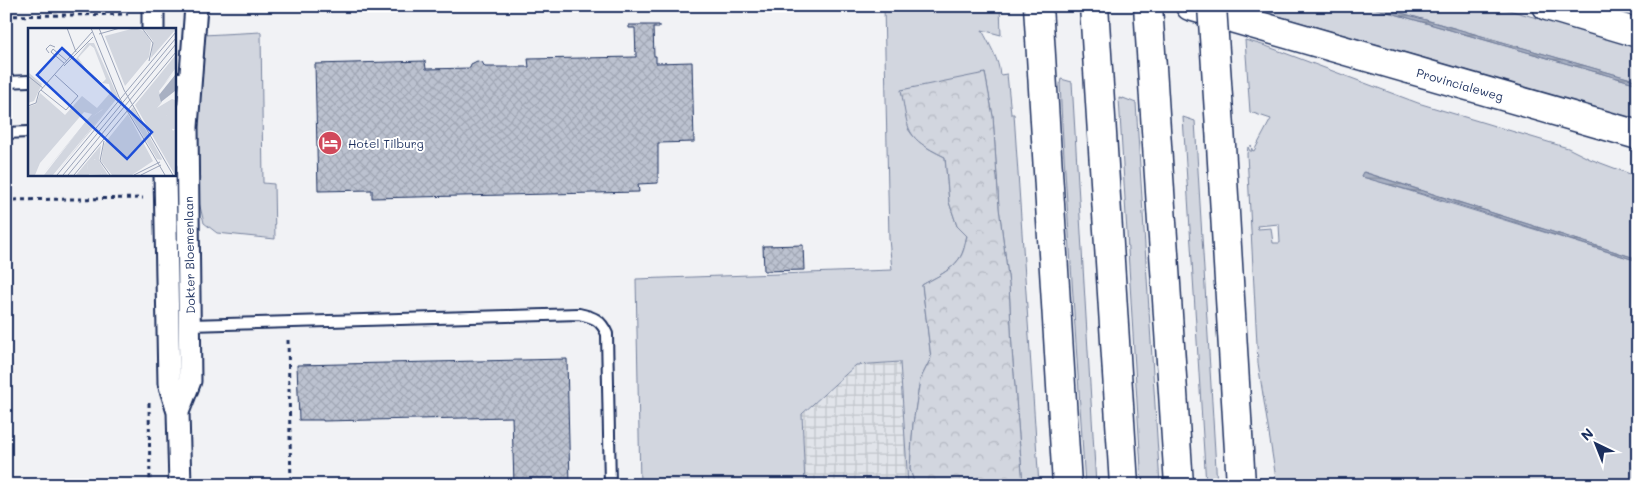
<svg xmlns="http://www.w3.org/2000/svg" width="1644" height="491" viewBox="0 0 1644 491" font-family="Mali,sans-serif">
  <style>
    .industrial { fill: url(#industrial-grid) }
    .grass { fill: #d2d6df; stroke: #76829e; fill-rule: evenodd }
    .forest { fill: url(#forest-crowns); stroke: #76829e }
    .water { fill: url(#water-rules); stroke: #707c9a }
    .building { fill: url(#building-cross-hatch); stroke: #1b2f5e }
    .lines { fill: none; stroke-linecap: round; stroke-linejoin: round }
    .lane-casing { stroke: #1b2f5e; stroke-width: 14 }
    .street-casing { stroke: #1b2f5e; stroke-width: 25 }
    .highway-casing { stroke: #1b2f5e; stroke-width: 31 }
    .path { stroke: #1b2f5e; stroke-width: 3; stroke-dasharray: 4 4; stroke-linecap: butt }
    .lane { stroke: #fff; stroke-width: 10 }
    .street { stroke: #fff; stroke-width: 21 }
    .highway { stroke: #fff; stroke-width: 28 }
    .highway-bridge-casing { stroke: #1b2f5e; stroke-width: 31; stroke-linecap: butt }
    .highway-bridge { stroke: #fff; stroke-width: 28 }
    .labels { text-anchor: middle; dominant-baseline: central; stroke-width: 4; stroke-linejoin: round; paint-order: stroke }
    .street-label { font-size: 12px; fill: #1b2f5e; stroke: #fff }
    .poi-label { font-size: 12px; fill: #1b2f5e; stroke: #fff; text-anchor: start }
    .inset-road { fill: none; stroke: #9ba4b9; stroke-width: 1 }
    .view { fill: #1d4ed8; fill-opacity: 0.15; stroke: #1d4ed8; stroke-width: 2.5 }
    .inset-edge { fill: none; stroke: #1b2f5e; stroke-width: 2.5 }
  </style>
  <defs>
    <pattern id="industrial-grid" width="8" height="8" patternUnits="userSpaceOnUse" patternTransform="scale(1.25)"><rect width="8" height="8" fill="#e1e4ea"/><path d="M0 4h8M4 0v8" fill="none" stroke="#c0c4cb"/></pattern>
    <pattern id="forest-crowns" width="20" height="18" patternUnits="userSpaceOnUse" patternTransform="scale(1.25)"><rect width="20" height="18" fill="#d2d6df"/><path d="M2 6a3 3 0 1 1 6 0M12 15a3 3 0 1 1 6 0" fill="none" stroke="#b4b8c2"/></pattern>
    <pattern id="water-rules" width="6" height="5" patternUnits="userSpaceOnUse" patternTransform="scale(1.25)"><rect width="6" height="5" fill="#a8b0c2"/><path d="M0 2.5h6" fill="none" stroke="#8890a1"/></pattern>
    <pattern id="building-cross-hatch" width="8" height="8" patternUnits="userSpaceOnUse" patternTransform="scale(1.25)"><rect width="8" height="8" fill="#bcc2d0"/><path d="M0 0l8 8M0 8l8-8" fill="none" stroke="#a1a7b5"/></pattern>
  </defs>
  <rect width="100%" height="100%" fill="#f1f2f5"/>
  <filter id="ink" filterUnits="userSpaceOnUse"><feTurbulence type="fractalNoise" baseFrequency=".02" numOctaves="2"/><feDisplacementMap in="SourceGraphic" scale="10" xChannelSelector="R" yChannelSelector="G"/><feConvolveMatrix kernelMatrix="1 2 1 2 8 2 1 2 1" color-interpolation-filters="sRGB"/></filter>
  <g filter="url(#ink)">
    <path class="industrial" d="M900,362l8,123h-103l-3,-71 54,-49z"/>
    <path class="grass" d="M884,6h116l1,29 -19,-5c7,14 17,29 18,45l7,-1 4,40h3l25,371h-16l-11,-135 -3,-66 -10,-76 -6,-92 -8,-43 -77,56c9,14 22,21 37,28l4,45 8,24 10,9c-2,8 -3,17 -8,24 -8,12 -25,19 -37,26l9,73 -11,22 -7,44 -3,45 5,16h-7l-8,-123 -44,3 -54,49 3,71h-165l-4,-206 256,-9 -3,-31z
      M1244,6h123l10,3 261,75v36z
      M1377,6h118l143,41v34z
      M261,32l2,151 11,1 1,55 -58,-6 -13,-10 -6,-25 -4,-51 9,-112z
      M1245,40l21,6 152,57 150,45 22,11 48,18v82l-274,-87 -3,4 277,85v224h-361l-19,-122 -11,-209 1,-7 2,4h2l-1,-6 1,5 2,1 17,-32 -21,-7zM1279,224l1,19h-7l-2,-15 -13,1 -1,-3z
      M1061,79l11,3 24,403h-11l-23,-361 -2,-40z
      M1119,98l4,1v-1l13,5 24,382h-18z
      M1183,117l12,4 22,364h-11z"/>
    <path class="forest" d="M985,73l8,43 6,92 10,76 3,66 11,135h-108l-5,-16 3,-45 7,-44 11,-22 -9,-73c12,-7 29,-14 37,-26 5,-6 6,-16 8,-23l-10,-10 -8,-24 -4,-45c-41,-20 -36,-25 -44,-67z"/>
    <path class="water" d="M1367,6h10l261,75v3z
      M1363,172l275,87v2l-198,-62 -78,-22 -1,-1z"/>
    <path class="building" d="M629,25h30v3h-6l1,28h2v7l36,-1 2,80 -36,1v40l-20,1 1,8 -267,6v-8l-54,1 -3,-127 110,-3 1,8 44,-1 1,-4 6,-3 5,1 3,5h44l-1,-8 108,-2 -1,-29h-6z
      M803,245l1,25 -40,1 -1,-25z
      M567,359l3,126h-56l-2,-68 -189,4v-1h-24l-2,-55z"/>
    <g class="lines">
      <g class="lane-casing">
        <path id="lane" d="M174,78h17
          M6,82l23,-1
          M6,133l23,-1
          M190,325l389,-11c15,3 22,6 28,20l3,151"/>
      </g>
      <g class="street-casing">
        <path id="street" d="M153,6v23
          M165,174l4,209 9,29 2,73
          M178,412l12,-31 -3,-254 9,-121"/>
      </g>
      <g class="highway-casing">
        <path id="highway" d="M1038,6l29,479
          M1094,6l30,479
          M1148,6l31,479
          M1190,6l448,129
          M1547,6l91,27
          M1220,128l21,357"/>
      </g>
      <path class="path" d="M6,16l122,-2
        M6,200l137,-2
        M288,340l3,145
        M149,403l1,82"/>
      <use href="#lane" class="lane"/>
      <use href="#street" class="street"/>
      <use href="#highway" class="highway"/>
      <g class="highway-bridge-casing">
        <path id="highway-bridge" d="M1212,6l8,122"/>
      </g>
      <use href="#highway-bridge" class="highway-bridge"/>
    </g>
  </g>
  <defs>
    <g id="hotel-disc" transform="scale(1.25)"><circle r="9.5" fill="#d1495b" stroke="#fff"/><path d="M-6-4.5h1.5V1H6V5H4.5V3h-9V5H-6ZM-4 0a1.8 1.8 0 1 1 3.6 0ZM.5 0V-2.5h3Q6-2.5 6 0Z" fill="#fff"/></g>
  </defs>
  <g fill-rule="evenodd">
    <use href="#hotel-disc" x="330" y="143"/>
  </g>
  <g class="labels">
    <g class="street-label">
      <text transform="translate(1460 84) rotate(16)">Provincialeweg</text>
      <text transform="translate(189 255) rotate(-91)">Dokter Bloemenlaan</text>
    </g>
    <g class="poi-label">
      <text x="348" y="143">Hotel Tilburg</text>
    </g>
  </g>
  <g transform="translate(28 28)">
    <rect width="148" height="148" fill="#f1f2f5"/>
    <path d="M107,0l9,3 7,11 -2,15 -24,29 -20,-50zM115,0h32l1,1 -25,29 2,-17zM60,15h6l24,54 -63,78 57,-73 -24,18 -46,55 50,-61 -8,-2 -44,51 -5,12h-7v-68l8,-3 4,-11 25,22 17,-19 15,12 14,-16 -2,-8 -7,-1 4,-4 -12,-31 -4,-3 -12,13 7,9 -9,-8zM147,28v13l-11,15 11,-13 -16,20 3,11 -5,6 15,-9 3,1v7l-9,9 7,15 2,-2v46l-40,-70zM0,44l14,12 -8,17 -6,2zM105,79l29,52 -1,1 -4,-1 -28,-47zM100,86l25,47 -21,14h-20l-11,-14 3,-17zM73,117l-2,16 9,14h-6l-7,-16 -8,6 2,10h-13z" fill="#d2d6df"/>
    <path d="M78,71l6,4 -49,60 -10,12h-9l43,-55 15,-10zM147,79v22l-13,-1 -6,-5 10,-7 3,-7zM64,131l5,1 5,15 -14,-1 -1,-9z" fill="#d2d6df"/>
    <path d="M147,47v16l-14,11 -2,-7z" fill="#a8b0c2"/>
    <path class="inset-road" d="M39,0l9,24M63,0l28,69 46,78M71,0l25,62 49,85M114,0l11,15 -4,18M71,6l21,-6M21,25l-3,-4 4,-4 5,2M46,30l28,26M36,35l-13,-11 2,-3 14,12M36,38l29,-29M0,48l15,12M13,62l25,20 12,-14 -23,-21M0,78l8,-3 3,-11 53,-60M76,113l-4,20 10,14M29,147l119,-143M35,147l113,-137M40,147l108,-131M46,147l102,-123M106,147l26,-13M113,147l20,-10"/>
    <path class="view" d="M34,20l90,84 -25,27 -90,-84z"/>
    <rect width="148" height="148" class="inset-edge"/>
  </g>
  <rect width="1644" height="491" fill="none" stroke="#fff" stroke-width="25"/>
  <rect x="12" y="12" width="1619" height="466" fill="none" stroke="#1b2f5e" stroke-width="2" filter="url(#ink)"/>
  <g transform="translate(1596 444) rotate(317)" stroke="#ffffff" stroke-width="4" paint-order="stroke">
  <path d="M0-4L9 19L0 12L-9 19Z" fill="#1b2f5e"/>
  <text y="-8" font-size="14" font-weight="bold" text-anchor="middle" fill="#1b2f5e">N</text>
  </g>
</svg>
